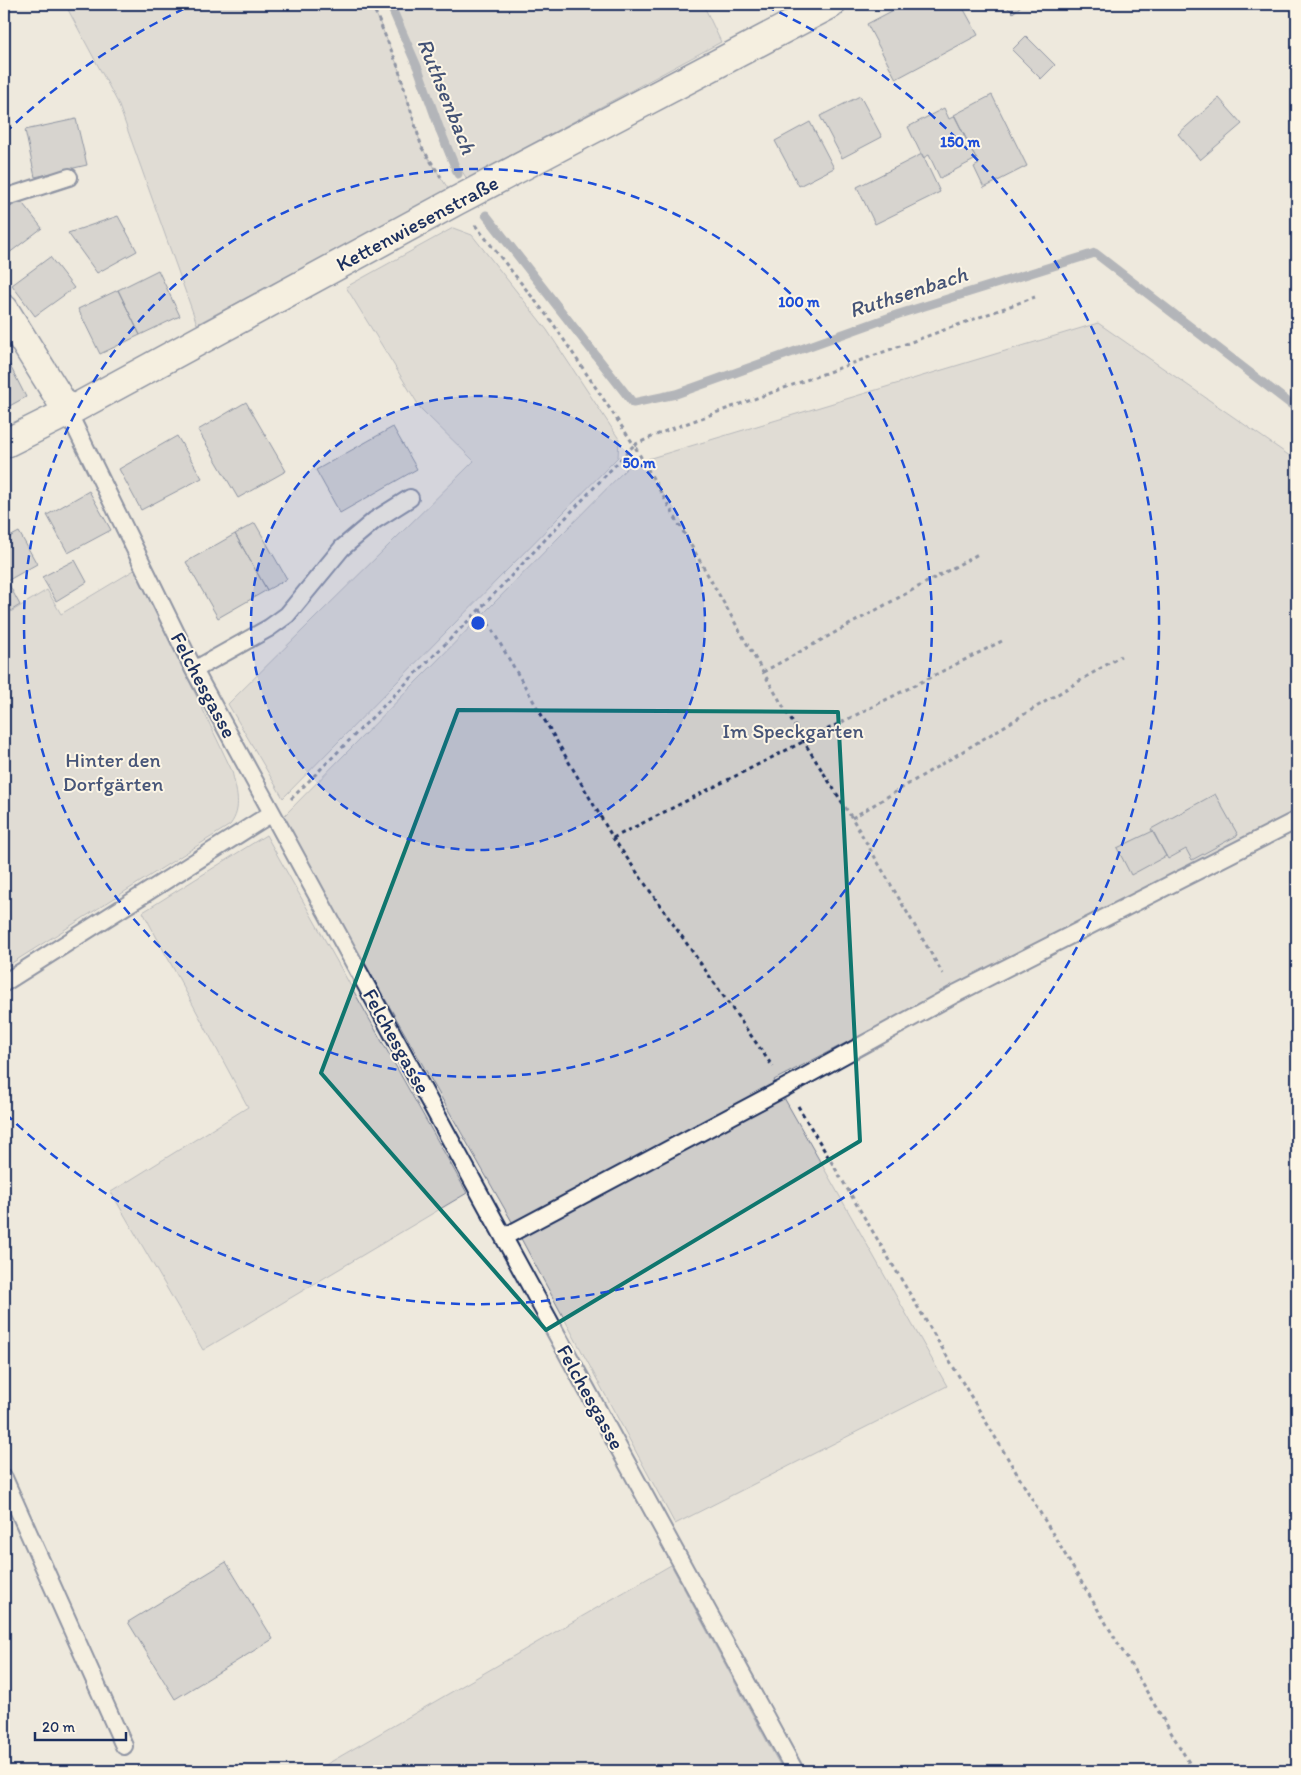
<svg xmlns="http://www.w3.org/2000/svg" width="1301" height="1775" viewBox="0 0 1301 1775" font-family="Itim,sans-serif">
  <style>
    .green { fill: #cfcdca; stroke: #757e94 }
    .lines { fill: none; stroke-linecap: round; stroke-linejoin: round }
    .stream { stroke: #6c778f; stroke-width: 9 }
    .building { fill: #babbbe; stroke: #1b2f5e }
    .lane-casing { stroke: #1b2f5e; stroke-width: 20 }
    .street-casing { stroke: #1b2f5e; stroke-width: 31 }
    .path { stroke: #1b2f5e; stroke-width: 3; stroke-dasharray: 4 4; stroke-linecap: butt }
    .lane { stroke: #fcf5e5; stroke-width: 16 }
    .street { stroke: #fcf5e5; stroke-width: 28 }
    .marked { fill: none; stroke: #0f766e; stroke-width: 4; stroke-linejoin: round }
    .ring { fill: none; stroke: #1d4ed8; stroke-width: 2.5; stroke-dasharray: 9 6 }
    .labels { text-anchor: middle; dominant-baseline: central; stroke-width: 4; stroke-linejoin: round; paint-order: stroke }
    .street-label { font-size: 21px; fill: #1b2f5e; stroke: #fcf5e5 }
    .park-label { font-size: 21px; fill: #485679; stroke: #fcf5e5 }
    .water-label { font-size: 22px; font-style: italic; fill: #445376; stroke: #fcf5e5 }
    .centre { fill: #1d4ed8; stroke: #fcf5e5; stroke-width: 2.5 }
    .ring-label { font-size: 15px; text-anchor: middle; font-weight: bold; fill: #1d4ed8; stroke: #fcf5e5; stroke-width: 4; stroke-linejoin: round; paint-order: stroke }
  </style>
  <rect width="100%" height="100%" fill="#eee9dd"/>
  <filter id="ink" filterUnits="userSpaceOnUse"><feTurbulence type="fractalNoise" baseFrequency=".02" numOctaves="2"/><feDisplacementMap in="SourceGraphic" scale="10" xChannelSelector="R" yChannelSelector="G"/><feConvolveMatrix kernelMatrix="1 2 1 2 8 2 1 2 1" color-interpolation-filters="sRGB"/></filter>
  <g filter="url(#ink)">
    <path class="green" d="M65,4h307l25,60 25,84 27,42 -252,134 -79,-221z
      M392,4h311l18,38 -254,137 -31,-48 -19,-66z
      M453,228l19,7 75,95 72,109 -1,18 -335,341 -55,-94 246,-243 -53,-52 -75,-122z
      M1098,323l199,138v349l-523,270 173,306 -272,138 -164,-304 -229,-402 349,-354z
      M136,569l96,202c4,20 11,37 -2,54l-226,143v-352l43,-26 14,24z
      M266,835l201,358 -264,157 -92,-158 137,-85 -105,-195z
      M671,1565l112,206h-468z"/>
    <g class="lines">
      <path class="stream" d="M390,4l29,67 21,59 18,44
        M486,215l147,188 43,-9 223,-80 196,-61 202,156"/>
    </g>
    <path class="building" d="M905,4h56l17,31 -82,44 -29,-55z
      M1004,4h19l-10,9z
      M1026,36l29,29 -14,14 -29,-29z
      M992,95l35,71 -43,22 -10,-21 5,-3 -25,-49z
      M860,96l22,41 -40,21 -22,-42z
      M1219,98l23,26 -42,36 -22,-26z
      M944,108l5,11 6,-3 21,43 -36,19 -11,-23 -6,3 -15,-31z
      M76,119l11,46 -52,12 -10,-47z
      M810,122l24,46 -35,18 -24,-45z
      M922,154l18,38 -65,32 -18,-37z
      M20,200l22,28 -38,29v-45z
      M118,216l19,35 -40,22 -29,-40z
      M50,257l24,31 -39,28 -23,-31z
      M158,270l22,46 -40,19 -22,-45z
      M118,290l22,45 -40,19 -22,-45z
      M5,356l21,41 -22,12v-52z
      M246,402l40,69 -48,27 -40,-68z
      M393,427l24,42 -77,44 -24,-43z
      M177,436l25,42 -61,32 -22,-41z
      M89,491l22,39 -43,23 -21,-38z
      M255,523l32,56 -20,11 -32,-56z
      M19,532l18,32 -30,17 13,24 -16,10v-75z
      M235,534l32,56 -49,28 -32,-56z
      M75,560l12,22 -31,19 -14,-24z
      M1215,794l23,41 -46,25 -6,-11 -18,10 -17,-30z
      M1153,831l13,25 -35,19 -14,-27z
      M226,1562l47,77 -98,60 -47,-77z"/>
    <g class="lines">
      <g class="lane-casing">
        <path id="lane" d="M4,198l65,-21
          M68,412l126,258 601,1101
          M194,670l75,-42 18,-13 55,-67 33,-28 35,-22
          M4,983l268,-170
          M504,1237l282,-150 169,-93 342,-174
          M4,1478l120,268"/>
      </g>
      <g class="street-casing">
        <path id="street" d="M4,309l64,103
          M4,444l64,-32 388,-211 375,-197"/>
      </g>
      <path class="path" d="M372,4l25,60 25,84 19,29
        M475,225l77,97 82,123 29,-13 372,-135
        M480,609l133,229 160,229
        M763,672l217,-119
        M291,799l189,-190 154,-164 129,227 41,70 48,76 91,156
        M852,818l269,-162
        M613,838l389,-197
        M798,1106l396,665"/>
      <use href="#lane" class="lane"/>
      <use href="#street" class="street"/>
    </g>
  </g>
  <path d="M0 0H1301V1775H0ZM458,710l380,2 22,429 -314,189 -225,-257z" fill="#eee9dd" fill-opacity=".55" fill-rule="evenodd"/>
  <path class="marked" d="M458,710l380,2 22,429 -314,189 -225,-257z"/>
  <circle cx="478" cy="623" r="227" fill="#1d4ed8" fill-opacity=".12"/>
  <g class="ring">
    <circle cx="478" cy="623" r="227"/>
    <circle cx="478" cy="623" r="454"/>
    <path d="M5 133A681 681 0 0 1 190 6M766 6A681 681 0 1 1 5 1113"/>
  </g>
  <g class="labels">
    <g class="street-label">
      <text transform="translate(417 223) rotate(-28)">Kettenwiesenstraße</text>
      <text transform="translate(204 685) rotate(62)">Felchesgasse</text>
      <text transform="translate(397 1041) rotate(61)">Felchesgasse</text>
      <text transform="translate(591 1397) rotate(61)">Felchesgasse</text>
    </g>
    <g class="park-label">
      <text x="793" y="730">Im Speckgarten</text>
      <text x="113" y="759">Hinter den<tspan x="113" dy="24">Dorfgärten</tspan></text>
    </g>
    <g class="water-label">
      <text transform="translate(447 96) rotate(68)">Ruthsenbach</text>
      <text transform="translate(908 292) rotate(-18)">Ruthsenbach</text>
    </g>
  </g>
  <circle cx="478" cy="623" r="8" class="centre"/>
  <g class="ring-label">
    <text x="960" y="147">150 m</text>
    <text x="799" y="307">100 m</text>
    <text x="639" y="468">50 m</text>
  </g>
  <rect width="1301" height="1775" fill="none" stroke="#fcf5e5" stroke-width="20"/>
  <rect x="10" y="10" width="1281" height="1755" fill="none" stroke="#1b2f5e" stroke-width="2" filter="url(#ink)"/>
  <path d="M35 1732v8h91v-8" fill="none" stroke="#1b2f5e" stroke-width="2.5"/>
  <text x="42" y="1732" font-size="15" fill="#1b2f5e" stroke="#fcf5e5" stroke-width="4" paint-order="stroke">20 m</text>
</svg>
